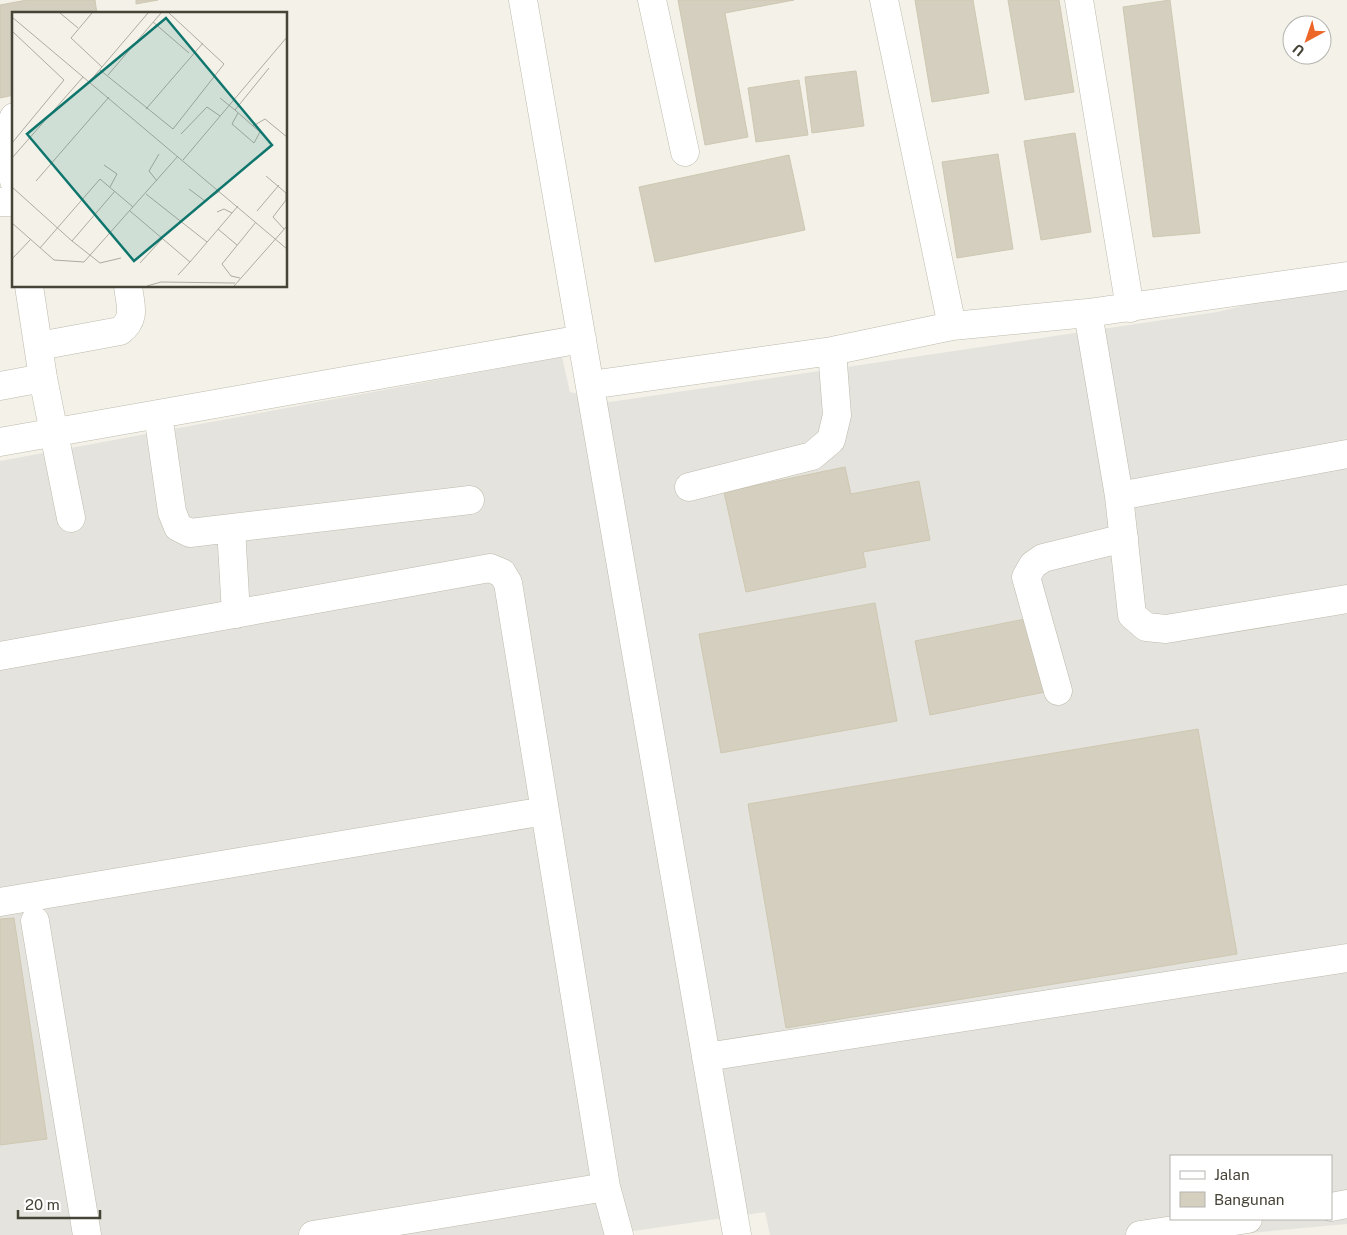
<svg xmlns="http://www.w3.org/2000/svg" width="1347" height="1235" viewBox="0 0 1347 1235" font-family="'Public Sans',sans-serif">
  <style>
    .industrial { fill: #e5e3dd; fill-rule: evenodd }
    .building { fill: #d4cfbe; stroke: #cec8b2 }
    .lines { fill: none; stroke-linecap: round; stroke-linejoin: round }
    .minor-casing { stroke: #bebaab; stroke-width: 29 }
    .minor { stroke: #fff; stroke-width: 28 }
    .inset-road { fill: none; stroke: #aeaba1; stroke-width: 1 }
    .view { fill: #0f766e; fill-opacity: 0.15; stroke: #0f766e; stroke-width: 2.5 }
    .inset-edge { fill: none; stroke: #464337; stroke-width: 2.5 }
  </style>
  <rect width="100%" height="100%" fill="#f3f1e8"/>
  <path class="industrial" d="M1347,281v943l-120,11h-457l-5,-23 -159,23h-606v-774l562,-104 8,35 40,10 607,-90zM1171,1156h160v63h-160z"/>
  <path class="building" d="M27,0h68l2,14h-83v81l-14,3v-93z
    M136,0h22l-22,4z
    M678,0h116l-69,13 23,124 -43,8z
    M915,0h58l16,93 -57,9z
    M1008,0h51l15,92 -49,8z
    M1170,0l30,233 -47,4 -30,-230z
    M856,71l8,55 -52,7 -7,-56z
    M799,80l9,55 -52,7 -8,-54z
    M1075,133l16,99 -50,8 -17,-99z
    M998,154l15,95 -56,9 -15,-96z
    M789,155l16,75 -150,32 -16,-75z
    M845,467l6,27 68,-13 11,59 -67,12 3,15 -120,25 -22,-100z
    M875,603l22,118 -176,32 -22,-119z
    M1035,617l15,74 -120,24 -15,-74z
    M1198,729l39,225 -451,74 -38,-224z
    M14,918l33,221 -47,6v-226z"/>
  <g class="lines">
    <g class="minor-casing">
      <path id="minor" d="M523,0l214,1235
        M652,0l33,152
        M884,0l68,326
        M1079,0l51,308
        M14,117l-6,15 6,49
        M0,202h14
        M29,286l14,92 28,140
        M1088,313l31,183 13,119 14,12 20,2 181,-30
        M39,346l81,-15c17,-13 10,-26 8,-45
        M590,385l242,-34 120,-25 136,-13 259,-37
        M0,386l43,-8
        M158,414l14,98 6,15 12,6 280,-33
        M0,442l582,-103
        M689,487l123,-31 19,-16 6,-25 -5,-64
        M1119,496l228,-42
        M231,528l5,86
        M0,656l490,-88 12,5 6,10 98,604 13,48
        M1058,691l-32,-114 7,-12 10,-7 81,-20
        M0,902l545,-91
        M35,921l52,314
        M706,1057l641,-99
        M1331,1207l16,-3
        M313,1235l293,-48
        M1140,1235l108,-16"/>
    </g>
    <use href="#minor" class="minor"/>
  </g>
  <g transform="translate(12 12)">
    <rect width="275" height="275" fill="#f3f1e8"/>
    <path class="inset-road" d="M48,1l18,15M80,1l-21,25 31,29M0,5l275,232M141,10l36,31M0,19l52,49 -52,63M88,58l73,59 51,-65 -55,-51M96,63l53,-62M78,69l58,-68M208,86l15,12 18,16 7,6 -6,11 -22,-19 6,-11M134,97l57,-66M223,98l34,-42M241,114l12,-7 22,18M169,122l26,-27 13,9M0,146l71,-81M171,148l104,-123M92,153l13,9 -7,13M254,164l20,17v7l-13,17 11,12M24,169l73,-84M145,169l-8,-10 10,-17M0,175l60,54 43,-50M177,177l16,12 15,-10M134,182l61,48M118,199l60,51 48,-56M245,199l22,-26M205,200l7,-3 8,4M0,211l42,37 30,2 94,-106M206,217l19,16M60,229l28,22 21,-5M28,236l60,-69 33,28M0,247l19,-20M128,251l22,-24M166,263l12,-13M228,266l-9,-2 -9,-12 34,-42M135,274l14,-4 74,1M222,274l53,-60"/>
    <path class="view" d="M154,6l106,127 -138,116 -107,-127z"/>
    <rect width="275" height="275" class="inset-edge"/>
  </g>
  <rect x="1170" y="1155" width="162" height="65" fill="#ffffff" stroke="#b5b4af"/>
  <rect x="1180" y="1171" width="25" height="8" fill="#ffffff" stroke="#b5b4af"/>
  <text x="1214" y="1180" font-size="15" fill="#464337">Jalan</text>
  <rect x="1180" y="1192" width="25" height="15" fill="#d4cfbe" stroke="#b5b4af"/>
  <text x="1214" y="1205" font-size="15" fill="#464337">Bangunan</text>
  <g transform="translate(1307 40) rotate(220)"><circle r="24" fill="#ffffff" stroke="#b5b4af"/>
  <path d="M0-4L9 19L0 12L-9 19Z" fill="#eb6627"/>
  <text y="-8" font-size="14" font-weight="bold" text-anchor="middle" fill="#464337">U</text>
  </g>
  <path d="M18 1210v8h82v-8" fill="none" stroke="#464337" stroke-width="2.5"/>
  <text x="25" y="1210" font-size="15" fill="#464337" stroke="#ffffff" stroke-width="4" paint-order="stroke">20 m</text>
</svg>
